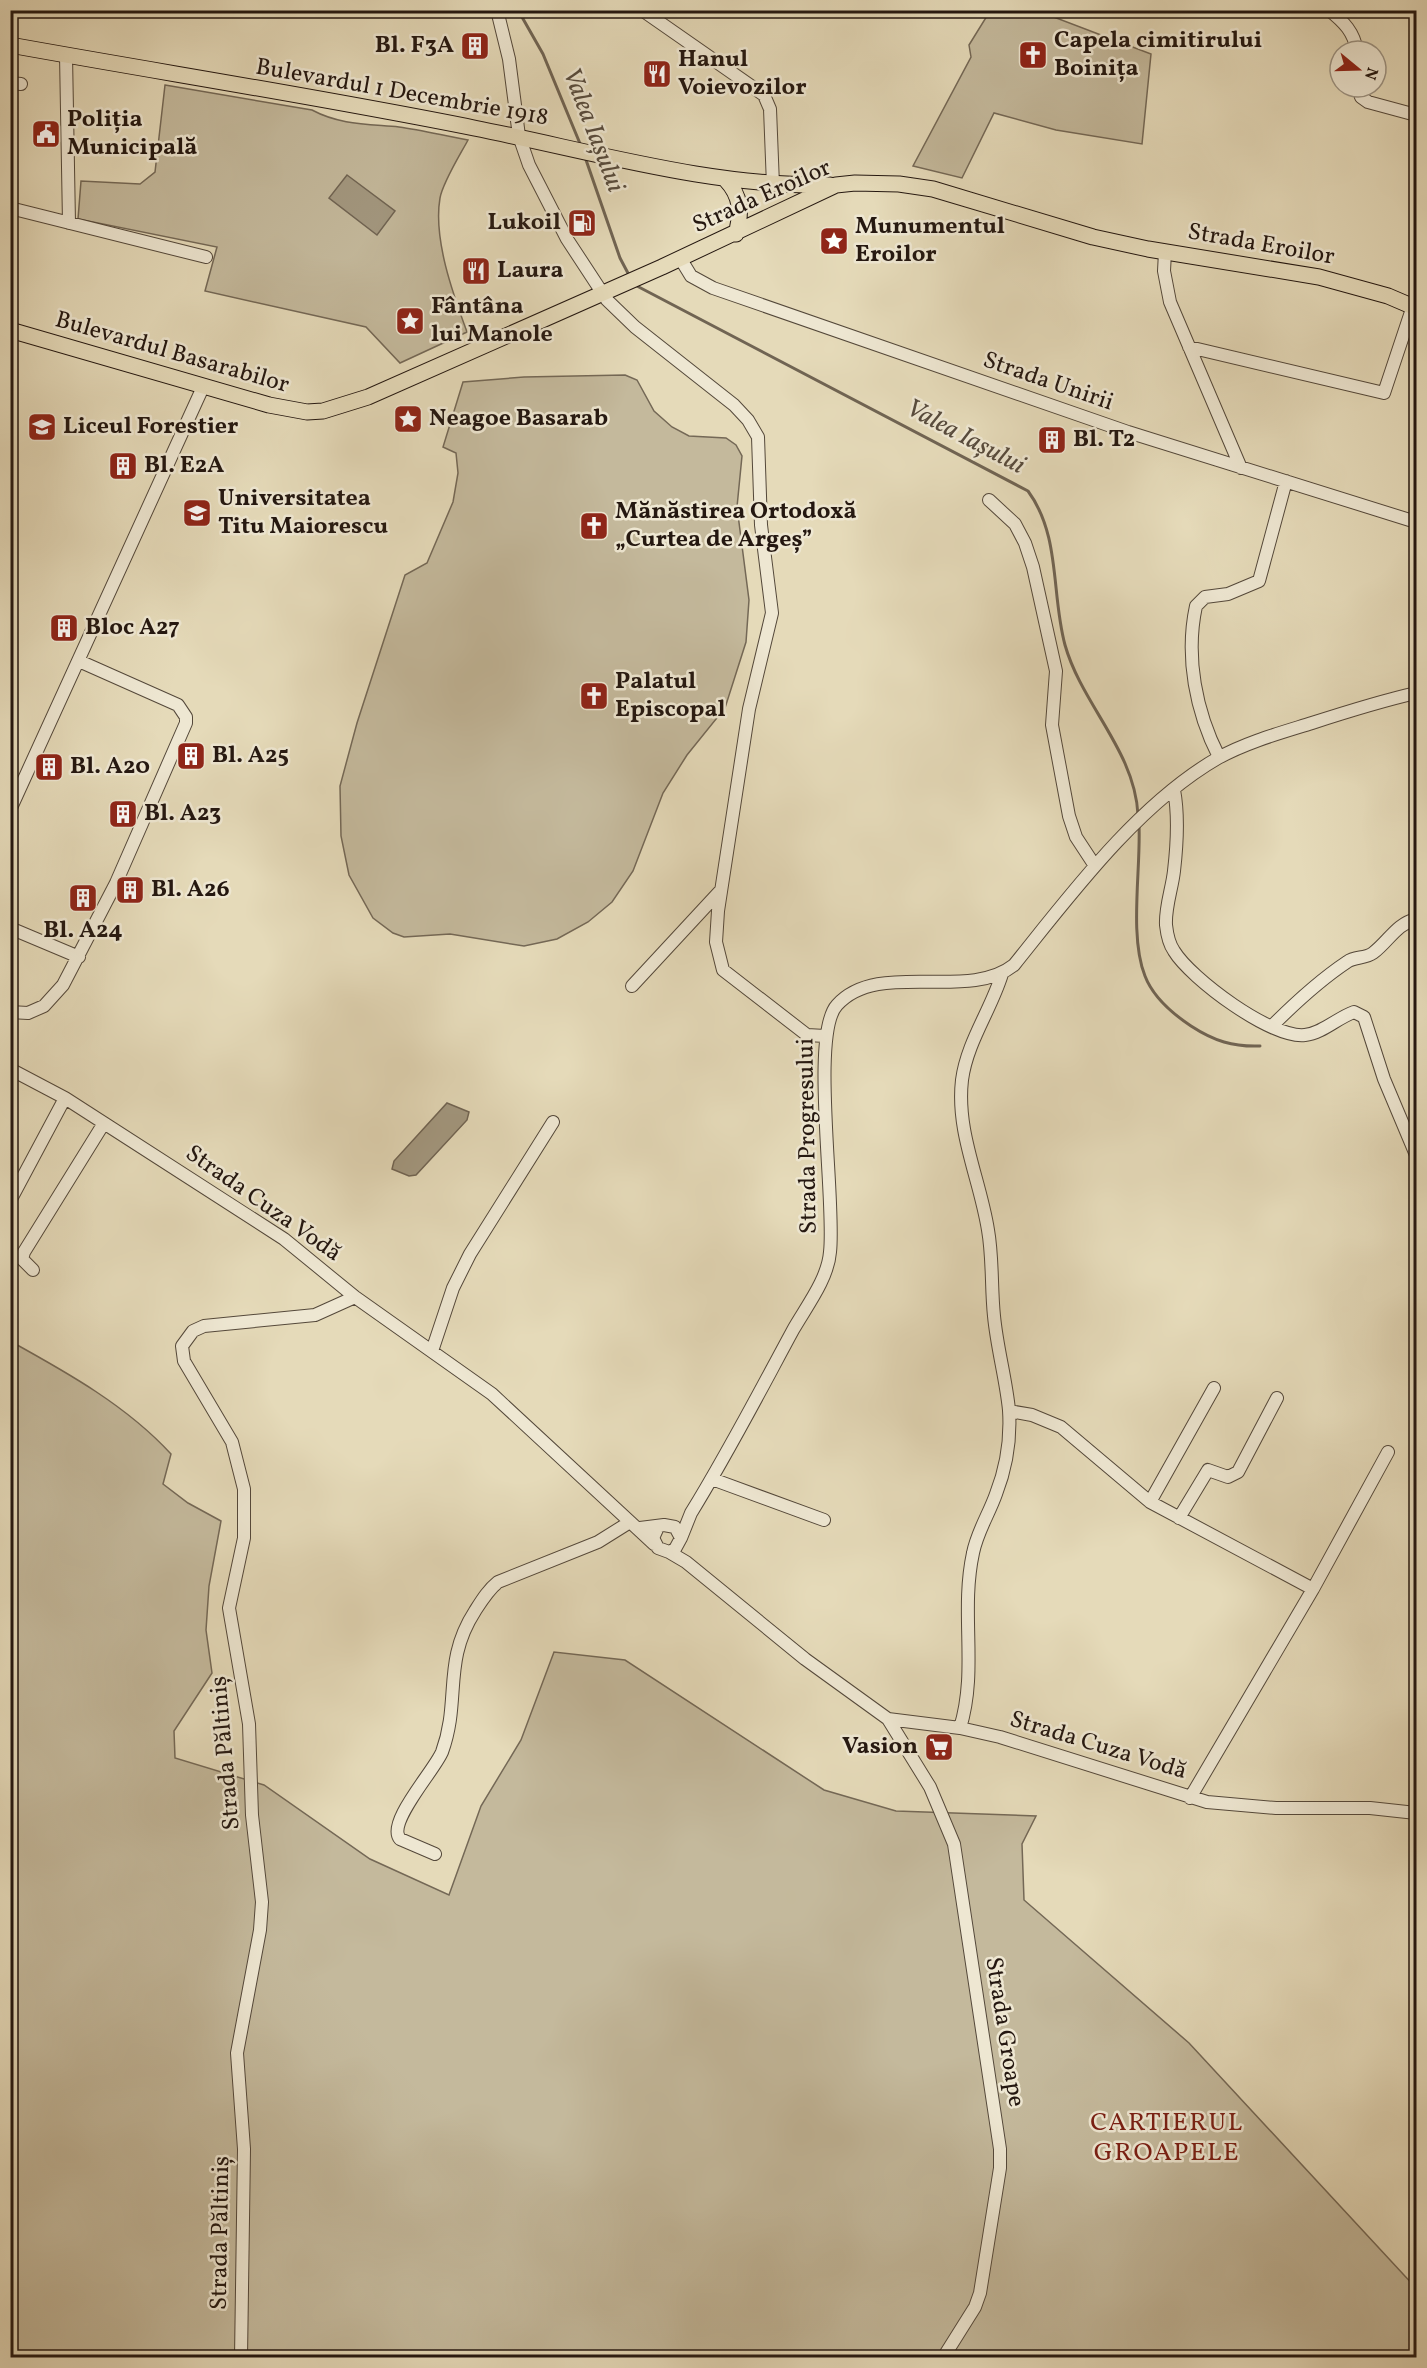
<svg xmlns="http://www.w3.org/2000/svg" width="1427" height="2368" viewBox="0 0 1427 2368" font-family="Vollkorn,serif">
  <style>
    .green { fill: #c4b99c; stroke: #746856; stroke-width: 1.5 }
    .water { fill: #a39880; stroke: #706453; stroke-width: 1.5 }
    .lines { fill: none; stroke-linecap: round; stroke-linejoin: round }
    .stream { stroke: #706453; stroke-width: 3 }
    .minor-casing { stroke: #54483a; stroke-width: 14 }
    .major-casing { stroke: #241710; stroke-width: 17 }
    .minor { stroke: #eee7d2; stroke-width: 12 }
    .major { stroke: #e5dab9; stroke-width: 15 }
    .labels { text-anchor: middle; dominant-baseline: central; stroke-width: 5; stroke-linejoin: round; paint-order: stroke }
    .poi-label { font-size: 24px; font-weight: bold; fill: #241710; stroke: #eee7d2; text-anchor: start }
    .street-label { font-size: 24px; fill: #241710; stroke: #eee7d2 }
    .water-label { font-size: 26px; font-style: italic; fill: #574b3d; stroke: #eee7d2 }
    .neighbourhood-label { font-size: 26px; letter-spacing: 1.5px; fill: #7a1f14; stroke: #eee7d2 }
  </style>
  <rect width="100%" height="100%" fill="#e5dab9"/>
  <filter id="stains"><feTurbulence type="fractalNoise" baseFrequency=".00333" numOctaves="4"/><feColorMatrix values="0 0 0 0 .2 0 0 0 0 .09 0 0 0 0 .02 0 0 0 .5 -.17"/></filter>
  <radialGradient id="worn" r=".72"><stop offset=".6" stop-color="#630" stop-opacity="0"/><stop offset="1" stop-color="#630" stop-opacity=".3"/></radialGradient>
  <path class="green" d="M990,11h48l113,43 -9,90 -86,-14 -62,-17 -32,65 -49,-12 58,-109 -2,-12z
    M165,85l147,25c28,15 56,14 87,17 23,3 46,9 69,13 -8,15 -25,42 -28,58 -7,41 13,96 27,134l-67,31 -34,-36 -161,-36 12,-44 -139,-28 3,-38 59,3 15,-12z
    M625,375l12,5 17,31 18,16 17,9 37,2 10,7 6,11 -5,51 12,93 -3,42 -21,66 -38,47 -24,38 -30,78 -21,31 -24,20 -31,17 -33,7 -74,-12 -46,3 -11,-4 -20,-15 -24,-43 -8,-39 -1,-50 17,-63 48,-148 22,-12 26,-61 5,-29 -2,-20 -13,-6 20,-65 61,-5z
    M10,1341c58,32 117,65 161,113l-8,30 25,19 33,18 -12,65 -3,44 6,43 -38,58 1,27 89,27 106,74 79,36 32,-89 40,-66 33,-88 71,8 199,130 72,21 140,5 -14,28 2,56 165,143 227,245v69h-1405z"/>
  <path class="water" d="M347,175l48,36 -18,24 -48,-37z
    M447,1103l22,9 -2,8 -51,55 -7,1 -17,-7 2,-8z"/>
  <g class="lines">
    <path class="stream" d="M518,10l25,44 38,92
      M585,157l35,101 10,19
      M635,285l393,206c33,45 23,103 37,154 17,60 70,106 73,170
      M1139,825c2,44 -10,111 6,151 8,21 28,38 46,50 23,15 42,21 69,20"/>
    <g class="minor-casing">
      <path id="minor" d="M497,10l12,49 10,77 10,29 38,74 40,61 28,27 99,78 14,15 10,17 3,88 11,88 -23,96 -31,202 -2,31 7,28 84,65 18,1
        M642,10l122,85 6,14 3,76
        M1329,10c15,12 25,22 28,41
        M66,55l3,168
        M10,83l11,1
        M1358,87l3,10 7,5 48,13
        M10,208l196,49
        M1165,252l-1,19 6,31 71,166
        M680,258l11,18 22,12 415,144 288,90
        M1189,347l195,46 29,-87
        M989,500l26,24 10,19 8,24 23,104 -4,54 17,91 7,21 19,29
        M1219,757c-23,-45 -34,-100 -23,-151l9,-9 23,-3 31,-13 27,-100
        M1174,790c5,26 3,55 0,81 -2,18 -9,36 -8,54 1,9 3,19 8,26 17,28 98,88 131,84 18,-2 32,-17 49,-23l10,5 20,62 32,76
        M10,810l193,-423
        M10,928l69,29
        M632,986l89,-96
        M10,1012l18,1 16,-7 19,-21 53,-102 70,-160v-6l-8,-12 -99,-44
        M1272,1026c23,-23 48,-46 75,-64 8,-6 18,-3 26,-9 16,-12 23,-29 43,-34
        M10,1069l55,29 219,141 71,58 137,97 162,150
        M10,1201l55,-103
        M33,1270l-11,-11 2,-7 80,-129
        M432,1351l21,-63 17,-34 83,-132
        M1009,1411l23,4 29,12 89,75 163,87
        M712,1479l112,41
        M1150,1502l64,-114
        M1179,1518l29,-48 20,7 10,-5 39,-74
        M640,1528l24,-3 11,2 6,11 -6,11 -6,3 -11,-4 -5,-10 5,-11
        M681,1538l10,-25c37,-60 69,-122 102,-183 13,-23 35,-51 37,-78 6,-49 -20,-218 7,-247 41,-46 131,-3 177,-40 57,-71 124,-161 204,-207 29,-16 62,-25 94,-35 34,-11 69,-22 104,-30
        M669,1552l17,10 119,97 83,60 72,9 40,9 207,65 69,6h94l46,5
        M888,1719l42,68 24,57 46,305v19l-20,125 -5,14 -32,51
        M960,1728c18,-58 0,-115 13,-175 4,-21 16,-39 23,-59 11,-28 15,-54 13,-84 -3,-31 -12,-62 -15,-94 -3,-28 -1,-58 -6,-86 -8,-51 -32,-98 -26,-150 5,-38 29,-70 40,-106
        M1190,1798l123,-209 75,-137
        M435,1854l-35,-15c-14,-16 34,-68 42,-87 19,-52 0,-90 33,-141 7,-11 13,-21 23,-29l100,-40 32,-20
        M241,2358l3,-209 -7,-96 23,-123 2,-28 -10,-87 -3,-91 -20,-116 15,-70v-49l-12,-47 -48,-81 -2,-15 11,-15 11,-5 111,-11 40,-18"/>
    </g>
    <g class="major-casing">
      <path id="major" d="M10,45c155,28 310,52 464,83 117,23 236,59 356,57
        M726,180c15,16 16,32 10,54
        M10,330l259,75 38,7 16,-1 45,-14 294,-130 174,-82 19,-2 44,1 34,5 160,48 55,12 171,28 69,19 28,12"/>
    </g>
    <use href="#minor" class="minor"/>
    <use href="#major" class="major"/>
  </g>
  <defs>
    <g id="building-square" transform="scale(1.5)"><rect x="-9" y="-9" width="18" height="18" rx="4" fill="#8f2418" stroke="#eee7d2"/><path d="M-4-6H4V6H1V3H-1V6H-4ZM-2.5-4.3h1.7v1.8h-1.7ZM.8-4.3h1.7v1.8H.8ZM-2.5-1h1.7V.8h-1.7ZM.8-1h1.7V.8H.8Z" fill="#fff"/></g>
    <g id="church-square" transform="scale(1.5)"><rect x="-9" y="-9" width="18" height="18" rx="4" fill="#8f2418" stroke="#eee7d2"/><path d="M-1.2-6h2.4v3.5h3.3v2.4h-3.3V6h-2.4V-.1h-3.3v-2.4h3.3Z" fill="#fff"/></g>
    <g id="restaurant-square" transform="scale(1.5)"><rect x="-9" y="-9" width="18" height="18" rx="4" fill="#8f2418" stroke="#eee7d2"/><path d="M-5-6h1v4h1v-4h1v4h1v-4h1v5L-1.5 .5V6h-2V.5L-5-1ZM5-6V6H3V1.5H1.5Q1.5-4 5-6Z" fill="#fff"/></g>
    <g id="civic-square" transform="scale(1.5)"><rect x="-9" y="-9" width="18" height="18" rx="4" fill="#8f2418" stroke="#eee7d2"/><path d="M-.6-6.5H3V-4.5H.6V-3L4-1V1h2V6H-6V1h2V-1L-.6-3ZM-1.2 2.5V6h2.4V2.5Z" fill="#fff"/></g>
    <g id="fuel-square" transform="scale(1.5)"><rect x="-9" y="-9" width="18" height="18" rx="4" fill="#8f2418" stroke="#eee7d2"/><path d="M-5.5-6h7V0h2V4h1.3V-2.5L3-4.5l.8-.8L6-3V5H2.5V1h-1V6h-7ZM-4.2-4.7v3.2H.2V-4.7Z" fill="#fff"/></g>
    <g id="sight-square" transform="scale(1.5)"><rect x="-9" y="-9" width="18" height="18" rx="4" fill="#8f2418" stroke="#eee7d2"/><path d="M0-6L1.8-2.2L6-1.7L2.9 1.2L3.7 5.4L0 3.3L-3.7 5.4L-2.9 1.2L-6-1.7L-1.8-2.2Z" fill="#fff"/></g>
    <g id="university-square" transform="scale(1.5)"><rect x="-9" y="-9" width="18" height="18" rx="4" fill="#8f2418" stroke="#eee7d2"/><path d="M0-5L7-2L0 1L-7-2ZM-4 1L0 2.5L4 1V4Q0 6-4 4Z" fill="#fff"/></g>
    <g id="supermarket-square" transform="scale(1.5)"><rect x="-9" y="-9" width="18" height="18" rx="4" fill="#8f2418" stroke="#eee7d2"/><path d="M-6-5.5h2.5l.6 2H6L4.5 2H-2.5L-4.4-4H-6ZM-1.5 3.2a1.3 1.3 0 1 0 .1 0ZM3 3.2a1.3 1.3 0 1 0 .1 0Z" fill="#fff"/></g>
  </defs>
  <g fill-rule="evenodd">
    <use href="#building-square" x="475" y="46"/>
    <use href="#church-square" x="1033" y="55"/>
    <use href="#restaurant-square" x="657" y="74"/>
    <use href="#civic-square" x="46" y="134"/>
    <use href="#fuel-square" x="582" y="223"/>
    <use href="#sight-square" x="834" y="241"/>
    <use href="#restaurant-square" x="476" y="271"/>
    <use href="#sight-square" x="410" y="321"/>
    <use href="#sight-square" x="408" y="419"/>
    <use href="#university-square" x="42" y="427"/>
    <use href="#building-square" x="1052" y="440"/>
    <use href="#building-square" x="123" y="466"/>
    <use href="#university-square" x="197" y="513"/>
    <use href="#church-square" x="594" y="526"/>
    <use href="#building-square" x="64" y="628"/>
    <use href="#church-square" x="594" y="696"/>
    <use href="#building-square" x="191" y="756"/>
    <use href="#building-square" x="49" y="767"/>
    <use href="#building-square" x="123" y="814"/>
    <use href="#building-square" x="130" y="890"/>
    <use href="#building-square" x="83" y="898"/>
    <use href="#supermarket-square" x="939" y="1747"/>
  </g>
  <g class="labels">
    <g class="poi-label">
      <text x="1054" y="41">Capela cimitirului<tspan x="1054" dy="28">Boinița</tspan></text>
      <text x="454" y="46" text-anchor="end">Bl. F3A</text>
      <text x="678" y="60">Hanul<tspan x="678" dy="28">Voievozilor</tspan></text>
      <text x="67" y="120">Poliția<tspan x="67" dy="28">Municipală</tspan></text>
      <text x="561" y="223" text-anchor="end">Lukoil</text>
      <text x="855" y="227">Munumentul<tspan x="855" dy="28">Eroilor</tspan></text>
      <text x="497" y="271">Laura</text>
      <text x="431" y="307">Fântâna<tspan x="431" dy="28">lui Manole</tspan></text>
      <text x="429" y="419">Neagoe Basarab</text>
      <text x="63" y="427">Liceul Forestier</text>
      <text x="1073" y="440">Bl. T2</text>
      <text x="144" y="466">Bl. E2A</text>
      <text x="218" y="499">Universitatea<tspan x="218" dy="28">Titu Maiorescu</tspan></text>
      <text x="615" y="512">Mănăstirea Ortodoxă<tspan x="615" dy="28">„Curtea de Argeș”</tspan></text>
      <text x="85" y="628">Bloc A27</text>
      <text x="615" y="682">Palatul<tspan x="615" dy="28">Episcopal</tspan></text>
      <text x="212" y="756">Bl. A25</text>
      <text x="70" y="767">Bl. A20</text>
      <text x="144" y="814">Bl. A23</text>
      <text x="151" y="890">Bl. A26</text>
      <text x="83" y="931" text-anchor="middle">Bl. A24</text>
      <text x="918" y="1747" text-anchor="end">Vasion</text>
    </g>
    <g class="street-label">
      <text transform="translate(402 93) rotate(10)">Bulevardul 1 Decembrie 1918</text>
      <text transform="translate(762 197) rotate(-24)">Strada Eroilor</text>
      <text transform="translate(1261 245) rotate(10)">Strada Eroilor</text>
      <text transform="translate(172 353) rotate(16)">Bulevardul Basarabilor</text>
      <text transform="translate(1048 382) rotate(19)">Strada Unirii</text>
      <text transform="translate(808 1136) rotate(-91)">Strada Progresului</text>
      <text transform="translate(263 1204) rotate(35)">Strada Cuza Vodă</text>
      <text transform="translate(1098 1746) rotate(17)">Strada Cuza Vodă</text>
      <text transform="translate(226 1753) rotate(-95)">Strada Păltiniș</text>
      <text transform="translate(1004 2032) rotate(81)">Strada Groape</text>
      <text transform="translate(221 2233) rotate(-89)">Strada Păltiniș</text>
    </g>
    <g class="water-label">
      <text transform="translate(593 130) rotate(69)">Valea Iașului</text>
      <text transform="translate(965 437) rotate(28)">Valea Iașului</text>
    </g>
    <g class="neighbourhood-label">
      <text x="1167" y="2123">CARTIERUL<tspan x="1167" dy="30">GROAPELE</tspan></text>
    </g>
  </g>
  <rect width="1427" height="2368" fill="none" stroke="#e5dab9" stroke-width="36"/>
  <rect x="12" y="12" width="1403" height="2344" fill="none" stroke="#241710" stroke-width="3"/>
  <rect x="18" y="18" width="1391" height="2332" fill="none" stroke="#241710" stroke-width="1.5"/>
  <g transform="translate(1358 69) rotate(109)"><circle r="28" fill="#eee7d2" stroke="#9d9484" stroke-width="1.5"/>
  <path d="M0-4.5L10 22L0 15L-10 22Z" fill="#8f2418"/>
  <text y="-9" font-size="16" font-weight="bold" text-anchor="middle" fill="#241710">N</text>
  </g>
  <rect width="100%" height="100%" filter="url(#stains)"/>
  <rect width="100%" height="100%" fill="url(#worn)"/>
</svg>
